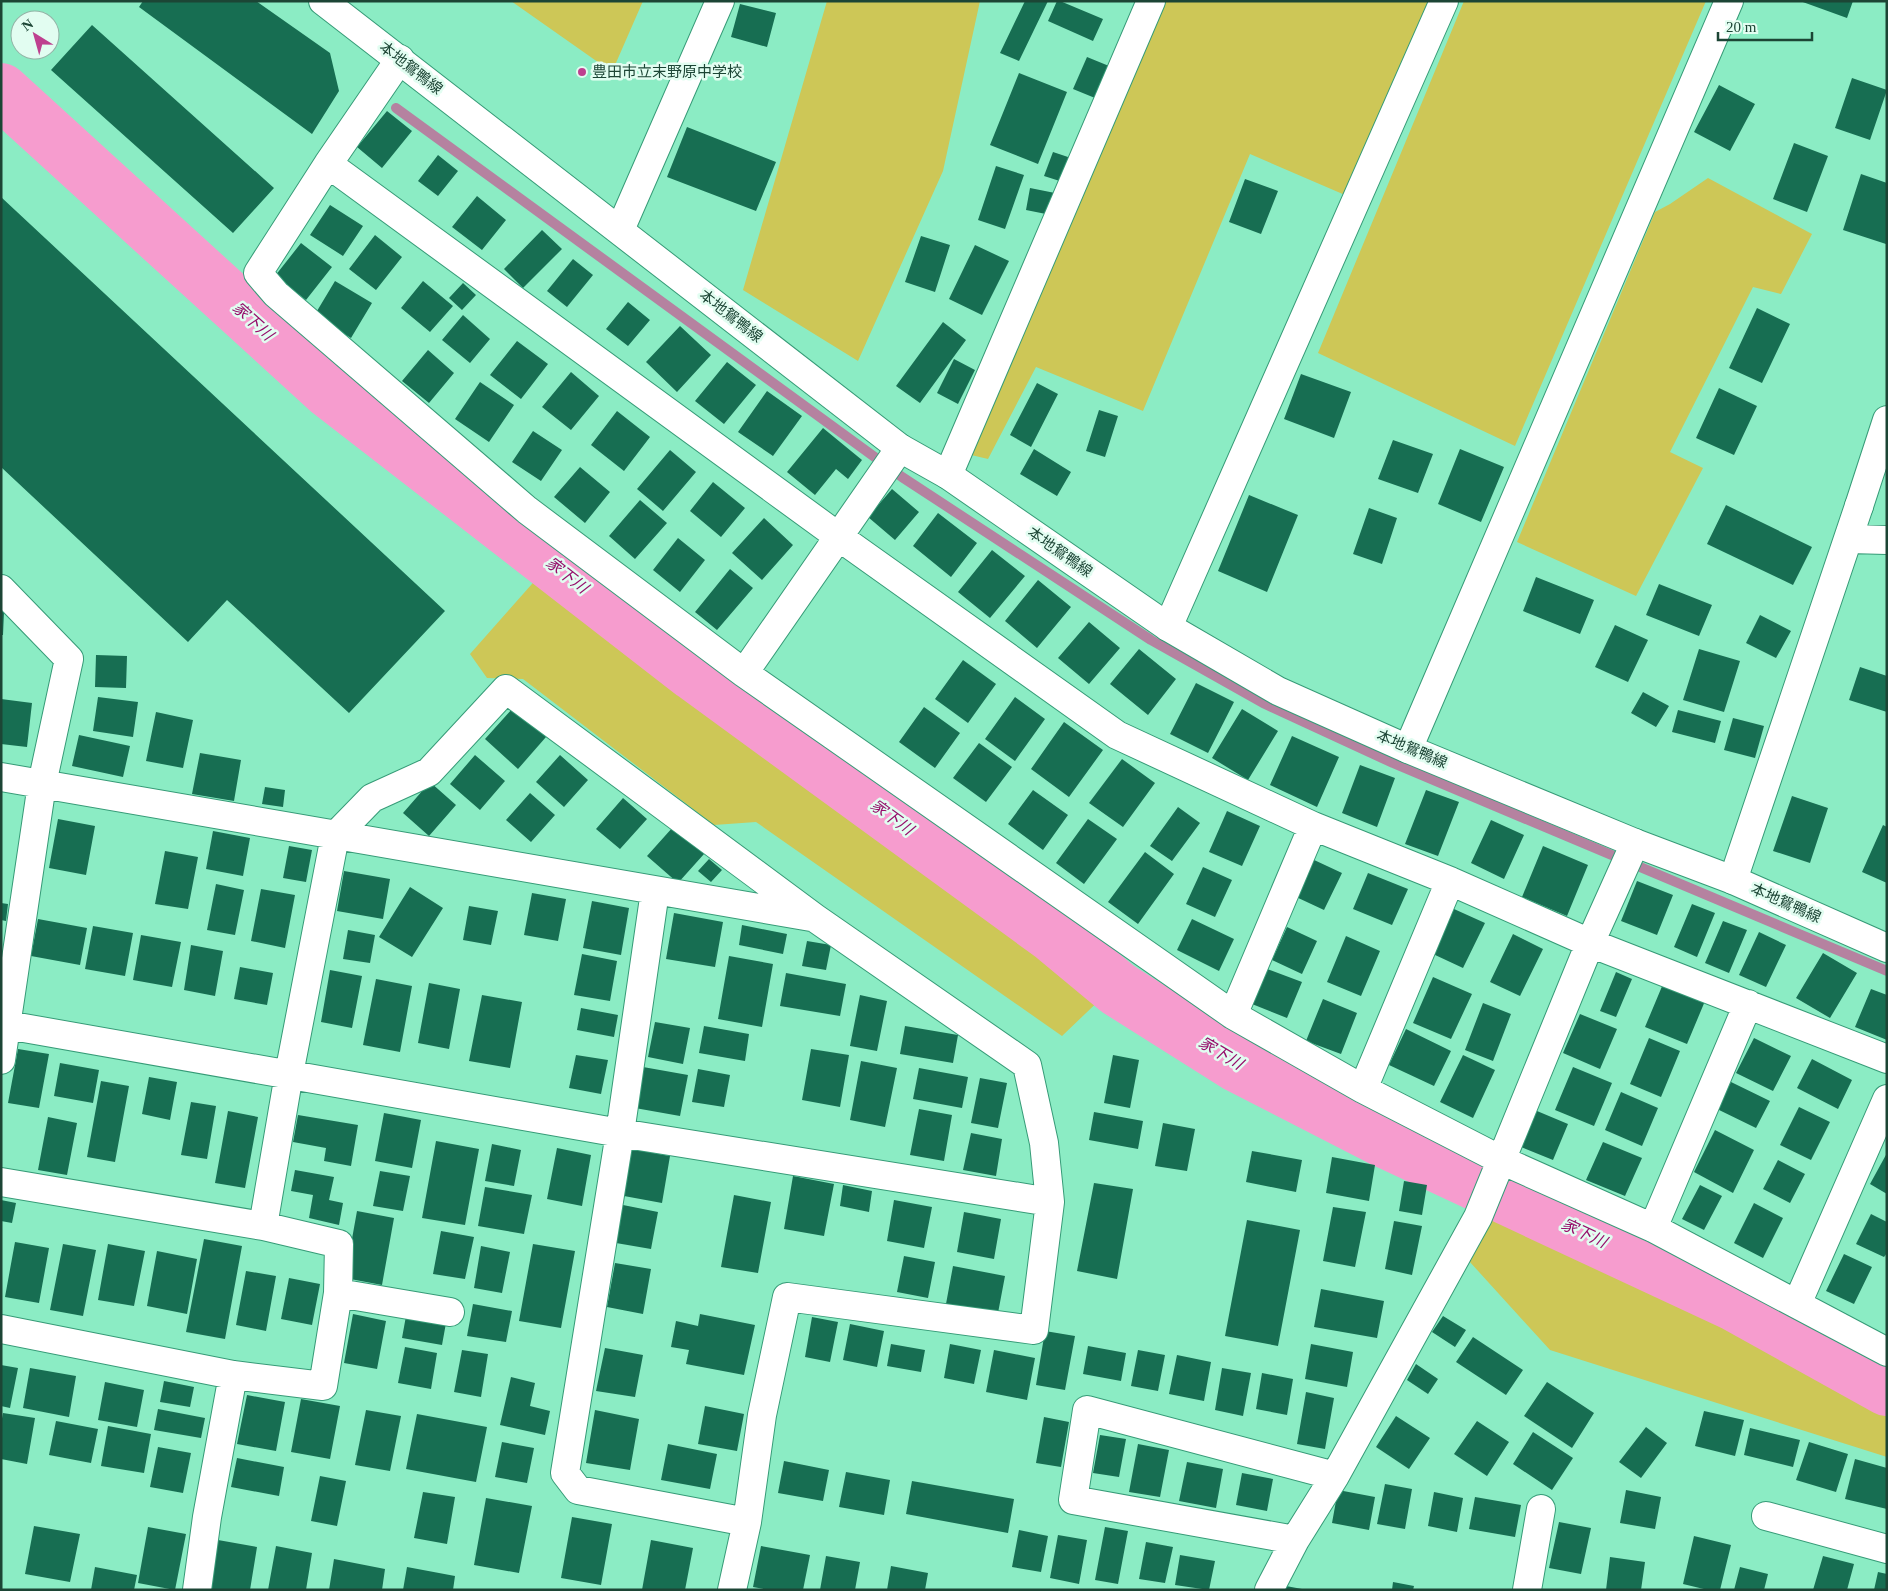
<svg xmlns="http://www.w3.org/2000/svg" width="1888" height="1591" viewBox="0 0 1888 1591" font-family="'Times New Roman','Noto Sans JP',serif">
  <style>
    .green { fill: #cdc757 }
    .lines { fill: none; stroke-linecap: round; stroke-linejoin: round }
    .stream { stroke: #b582a0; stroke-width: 10 }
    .river { stroke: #f69cce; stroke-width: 56 }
    .building { fill: #176e52 }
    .minor-casing { stroke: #369b77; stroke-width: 30 }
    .tertiary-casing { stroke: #369b77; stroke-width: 30 }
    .secondary-casing { stroke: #369b77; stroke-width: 30 }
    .minor { stroke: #fff; stroke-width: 28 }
    .tertiary { stroke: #fff; stroke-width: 28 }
    .secondary { stroke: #fff; stroke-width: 28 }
    .poi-dot { fill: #be408f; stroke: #e2fdf1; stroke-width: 2 }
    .labels { text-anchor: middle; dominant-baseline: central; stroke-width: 5; stroke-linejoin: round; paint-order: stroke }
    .street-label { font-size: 15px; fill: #1c4535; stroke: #e2fdf1 }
    .poi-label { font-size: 15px; fill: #1c4535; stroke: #e2fdf1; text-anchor: start }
    .water-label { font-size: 16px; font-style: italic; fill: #960e6b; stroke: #e2fdf1 }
  </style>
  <rect width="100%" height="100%" fill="#8becc4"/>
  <path class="green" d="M511,1h132l-31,71z
    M827,1h153l-37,170 -85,190 -115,-71z
    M1161,1h271l-87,194 -95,-41 -107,257 -107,-44 -48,92 -21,-5z
    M1464,1h242l-191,445 -197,-93z
    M1708,178l104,56 -31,60 -28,-7 -83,165 33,16 -67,128 -119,-54 138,-330 15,-8z
    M539,576l569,416 -46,44 -306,-214 -42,3 -191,-146 -36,-1 -17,-24z
    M1500,1204l226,106 161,90v57l-337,-107 -81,-89z"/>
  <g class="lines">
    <path class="stream" d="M396,108l506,369 249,163 112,63 130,60 494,208"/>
    <path class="river" d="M1,91l328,299 365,283 359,262 65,54 119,75 150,77 349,163 151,84"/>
  </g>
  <path class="building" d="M143,1h113l74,52 9,38 -27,43 -173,-127z
    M1025,1h23l-29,60 -19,-8z
    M1057,1h3l43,18 -10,22 -45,-20z
    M1800,1h53l-6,17z
    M740,4l36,9 -9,34 -36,-10z
    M92,25l182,163 -41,45 -182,-163z
    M1087,57l22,9 -14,32 -22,-9z
    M1019,73l48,19 -29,72 -48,-19z
    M1852,78l35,12 -17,50 -35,-12z
    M1719,85l36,19 -25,47 -36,-19z
    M387,111l25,20 -30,37 -25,-21z
    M687,127l89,35 -20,49 -89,-34z
    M1794,143l34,13 -21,56 -34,-13z
    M1053,152l21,7 -8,24 -22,-7z
    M438,155l20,16 -20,25 -20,-15z
    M996,166l28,9 -19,54 -27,-9z
    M1861,174l26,9 -1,61 -43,-14z
    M1245,179l33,12 -17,43 -32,-12z
    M1030,188l25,5 -4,22 -25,-5z
    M477,196l29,24 -24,30 -30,-23z
    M1,197l444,414 -96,102 -122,-113 -39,42 -187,-175z
    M330,205l33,21 -20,30 -33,-21z
    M542,230l20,19 -39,39 -19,-19z
    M375,235l27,22 -26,33 -27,-21z
    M921,236l29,9 -15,47 -30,-10z
    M301,243l31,24 -26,33 -31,-24z
    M975,245l34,16 -27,54 -33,-16z
    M573,259l20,16 -26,32 -20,-16z
    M335,281l37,22 -21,35 -37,-22z
    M423,281l30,25 -23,26 -29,-24z
    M463,283l13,12 -14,15 -13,-12z
    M628,302l22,18 -22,26 -22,-17z
    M1757,308l33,16 -28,59 -33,-15z
    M463,315l27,24 -20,24 -28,-23z
    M943,322l23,18 -46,63 -24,-17z
    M680,326l31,29 -34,37 -31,-30z
    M517,341l31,23 -27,35 -31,-24z
    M428,350l26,23 -25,30 -27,-22z
    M954,359l21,11 -17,34 -21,-11z
    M727,362l29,23 -32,39 -29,-23z
    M571,372l28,24 -28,34 -29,-23z
    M1301,374l50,18 -17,46 -50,-19z
    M480,382l34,23 -25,37 -34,-23z
    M1037,383l21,11 -27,53 -21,-12z
    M1719,388l38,18 -23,49 -38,-17z
    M767,391l35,25 -29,40 -35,-24z
    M1099,410l19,6 -13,41 -19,-6z
    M617,411l33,26 -26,34 -33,-26z
    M823,428l39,32 -14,19 -12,-10 -21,26 -28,-23z
    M533,431l29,19 -21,31 -29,-19z
    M1393,440l40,14 -15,39 -40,-14z
    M1034,449l37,23 -14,24 -37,-22z
    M1460,449l44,18 -23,55 -43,-18z
    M670,450l26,22 -33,39 -26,-22z
    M580,467l30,25 -25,31 -31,-26z
    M713,482l32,26 -24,29 -31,-26z
    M892,489l27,23 -24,28 -27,-23z
    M1249,495l49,20 -31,77 -49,-21z
    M640,500l27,23 -32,36 -26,-23z
    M1726,505l86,42 -19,38 -86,-41z
    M1369,508l28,10 -15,46 -29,-10z
    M938,513l39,30 -26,34 -38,-31z
    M764,518l29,27 -31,35 -30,-27z
    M678,538l27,22 -25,32 -27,-22z
    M992,550l33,26 -35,42 -32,-26z
    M730,569l23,19 -36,42 -22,-18z
    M1536,577l58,23 -14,34 -57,-23z
    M1038,580l33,27 -34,41 -32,-27z
    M1659,584l53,21 -13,31 -53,-21z
    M1,612h3l-1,23h-2z
    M1760,615l31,16 -15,27 -30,-15z
    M1089,622l31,26 -31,36 -31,-26z
    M1615,625l33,15 -20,42 -33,-15z
    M1139,649l37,30 -28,36 -38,-31z
    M1699,649l41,12 -16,51 -41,-12z
    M96,655l31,1 -1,32 -31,-1z
    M963,660l33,24 -28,39 -33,-24z
    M1860,667l27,9v36l-38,-12z
    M1196,683l38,19 -26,51 -38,-19z
    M1643,692l26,14 -13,21 -25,-14z
    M98,697l40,5 -5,35 -40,-6z
    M1015,697l30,22 -30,42 -30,-22z
    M1,699l31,4 -5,44 -26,-3z
    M924,707l36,26 -25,35 -36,-26z
    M513,708l33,29 -28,32 -33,-30z
    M1242,709l36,22 -30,49 -36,-22z
    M1678,710l43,11 -6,22 -43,-11z
    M156,712l37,8 -10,48 -37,-7z
    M1733,718l31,8 -9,32 -31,-8z
    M1064,722l39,28 -34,47 -38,-28z
    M79,735l51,11 -7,31 -51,-11z
    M1292,736l47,21 -22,50 -47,-22z
    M979,743l33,24 -26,35 -33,-24z
    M200,753l41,7 -7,41 -42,-7z
    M475,755l30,26 -25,29 -30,-26z
    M560,755l28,25 -24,27 -28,-25z
    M1122,759l33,24 -32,44 -34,-24z
    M1360,765l35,13 -18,49 -35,-14z
    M430,782l26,23 -27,31 -26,-23z
    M265,787l20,3 -2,17 -21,-3z
    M1033,790l35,25 -25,35 -35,-26z
    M1426,790l33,12 -21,54 -33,-12z
    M530,793l25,22 -24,27 -25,-22z
    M1792,796l36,12 -18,55 -37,-12z
    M623,798l24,21 -27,30 -24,-20z
    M1178,807l22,16 -28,38 -22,-15z
    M1227,811l33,15 -18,40 -33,-14z
    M58,819l37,7 -9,49 -37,-7z
    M1088,819l29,20 -33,45 -28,-21z
    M1491,820l33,15 -20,44 -33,-16z
    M1883,825l4,2v56l-25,-11z
    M673,827l31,27 -26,29 -31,-27z
    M213,831l37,7 -7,38 -37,-7z
    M289,846l23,4 -6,32 -23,-4z
    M1543,846l45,19 -21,51 -45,-19z
    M165,851l33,6 -10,52 -33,-5z
    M1145,852l29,22 -36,50 -30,-22z
    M709,859l13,11 -11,12 -13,-11z
    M1312,859l30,14 -18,37 -30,-14z
    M1203,867l29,13 -17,37 -29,-13z
    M344,871l46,8 -7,40 -46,-8z
    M1368,873l40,16 -16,36 -39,-16z
    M1637,881l36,14 -16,40 -36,-14z
    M216,884l28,6 -9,45 -28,-5z
    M410,887l33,21 -31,49 -33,-20z
    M261,889l34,6 -10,53 -34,-7z
    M532,893l34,6 -8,42 -34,-6z
    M592,901l37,7 -8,47 -38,-7z
    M1,903l7,1 -2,17 -5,-1z
    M1692,904l23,9 -18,44 -23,-10z
    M469,906l29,5 -7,34 -28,-5z
    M1454,909l31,14 -22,45 -30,-14z
    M674,913l49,9 -8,45 -49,-8z
    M38,919l49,9 -7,37 -49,-9z
    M1192,919l42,20 -15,32 -42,-21z
    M1723,921l24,9 -18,43 -24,-10z
    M742,925l45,9 -4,20 -44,-9z
    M93,926l40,7 -8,43 -40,-7z
    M1287,927l30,14 -15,33 -30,-14z
    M348,930l27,5 -5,28 -27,-4z
    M1759,932l27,13 -20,42 -27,-12z
    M1513,934l30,15 -23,47 -30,-14z
    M141,935l40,7 -9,45 -39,-7z
    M1346,936l34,15 -19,45 -34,-14z
    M807,941l24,4 -5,25 -24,-4z
    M191,945l32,6 -8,45 -31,-6z
    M1823,953l34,20 -27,45 -34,-20z
    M582,954l35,7 -7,40 -36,-6z
    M729,956l44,8 -11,63 -44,-8z
    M240,967l33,6 -6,32 -33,-6z
    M1267,969l35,13 -15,36 -35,-14z
    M330,970l32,6 -10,52 -31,-6z
    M1616,972l16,7 -16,38 -16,-6z
    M786,973l60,11 -6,32 -60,-10z
    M1433,977l39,17 -21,45 -38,-16z
    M376,979l36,7 -12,66 -37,-7z
    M429,983l31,6 -11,60 -31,-6z
    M1663,984l42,17 -18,43 -42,-17z
    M1871,989l16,6v45l-32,-13z
    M482,995l40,7 -12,66 -41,-7z
    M860,995l27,6 -10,50 -27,-5z
    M1323,999l34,14 -16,41 -35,-13z
    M1483,1003l28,11 -18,47 -28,-11z
    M581,1008l37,7 -4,22 -37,-7z
    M1580,1014l37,15 -17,40 -37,-16z
    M655,1022l35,6 -7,36 -35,-7z
    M704,1026l45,8 -4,27 -46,-8z
    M905,1026l53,9 -5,28 -53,-9z
    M1406,1029l45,22 -17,35 -45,-21z
    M1649,1038l31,13 -19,46 -31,-13z
    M1754,1038l37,18 -18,35 -37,-18z
    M18,1049l31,5 -10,54 -31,-5z
    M811,1049l38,6 -9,52 -38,-7z
    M576,1055l32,5 -7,34 -32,-6z
    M1113,1055l26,5 -9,48 -26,-5z
    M1463,1055l32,15 -22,48 -33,-16z
    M1812,1059l40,21 -14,29 -41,-21z
    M861,1061l36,7 -12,59 -35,-7z
    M60,1063l39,7 -6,33 -39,-7z
    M643,1067l45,8 -8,41 -45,-8z
    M1573,1067l39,16 -18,43 -39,-16z
    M919,1068l49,9 -6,31 -49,-9z
    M698,1069l32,6 -6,32 -32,-5z
    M149,1077l28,5 -7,38 -28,-6z
    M980,1078l27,5 -9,45 -27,-5z
    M101,1081l28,5 -14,76 -28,-5z
    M1731,1082l39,19 -14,27 -39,-19z
    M1621,1092l37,16 -16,38 -37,-16z
    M191,1102l25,4 -9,53 -26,-4z
    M1799,1107l31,15 -19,38 -31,-15z
    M919,1109l33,6 -8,46 -34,-6z
    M228,1111l30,6 -13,71 -30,-5z
    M1537,1111l31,13 -15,36 -32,-13z
    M1094,1112l49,9 -5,28 -49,-9z
    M384,1113l37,7 -9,48 -37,-7z
    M298,1115l60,10 -7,41 -27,-5 2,-13 -33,-6z
    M48,1117l29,6 -10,52 -29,-5z
    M1163,1123l32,6 -8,42 -32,-5z
    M1715,1130l39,20 -21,43 -39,-21z
    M971,1133l31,6 -6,37 -33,-6z
    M436,1141l43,8 -14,76 -43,-7z
    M1603,1142l39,16 -17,38 -39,-16z
    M492,1144l29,6 -7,36 -29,-5z
    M557,1148l34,7 -9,51 -35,-7z
    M632,1149l38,7 -8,47 -38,-7z
    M1252,1151l50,9 -6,32 -50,-10z
    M1887,1153v41l-17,-10z
    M1332,1157l43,8 -6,36 -43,-8z
    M1778,1160l27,14 -15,29 -27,-14z
    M295,1170l39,7 -5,23 14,3 -4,22 -30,-7 4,-23 -22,-4z
    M380,1171l30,5 -7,35 -30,-5z
    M793,1176l41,8 -10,52 -40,-7z
    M1404,1181l23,4 -5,30 -23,-4z
    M1094,1183l39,6 -16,90 -40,-8z
    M843,1185l29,6 -3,21 -29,-6z
    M1700,1185l22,11 -18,34 -22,-11z
    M485,1187l47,8 -8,39 -46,-8z
    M734,1195l37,7 -13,71 -37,-6z
    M1,1200l15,3 -4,20 -11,-2z
    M894,1200l38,7 -8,41 -37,-7z
    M1754,1203l29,15 -20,40 -29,-15z
    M623,1205l35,7 -7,37 -35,-6z
    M1333,1207l33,5 -11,55 -32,-6z
    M357,1211l37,7 -12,67 -37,-7z
    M964,1212l37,7 -7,40 -37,-7z
    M1871,1214l16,8v31l-3,4 -28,-13z
    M1247,1220l53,10 -22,116 -53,-10z
    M1394,1221l28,5 -10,49 -27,-6z
    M441,1231l33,6 -9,42 -32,-5z
    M204,1239l38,7 -17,93 -39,-7z
    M15,1242l34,6 -10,55 -34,-6z
    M63,1244l33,6 -13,66 -33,-6z
    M108,1244l37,7 -11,55 -36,-6z
    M533,1244l42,7 -14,77 -42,-7z
    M481,1246l29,6 -8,41 -28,-5z
    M157,1251l40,8 -10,55 -40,-8z
    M1844,1254l28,13 -18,37 -28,-13z
    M904,1256l31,6 -7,36 -31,-6z
    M615,1263l36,6 -8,45 -36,-7z
    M953,1266l52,10 -7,37 -52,-9z
    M246,1271l30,5 -10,55 -30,-6z
    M289,1278l31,6 -8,41 -31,-6z
    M1321,1289l63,12 -7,37 -63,-11z
    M473,1304l39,7 -6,31 -39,-6z
    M353,1314l33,7 -9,48 -33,-6z
    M700,1314l55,11 -11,50 -58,-11 3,-14 -18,-3 5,-26 22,5z
    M406,1316l40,7 -4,22 -40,-7z
    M1443,1316l23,14 -11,17 -23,-15z
    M812,1317l26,5 -8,40 -25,-5z
    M850,1324l34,7 -7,36 -34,-7z
    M1045,1331l30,5 -10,54 -29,-5z
    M1473,1337l50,33 -17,25 -50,-33z
    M891,1344l34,6 -4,22 -34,-6z
    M950,1344l31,6 -7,34 -30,-6z
    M1311,1344l42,8 -6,35 -42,-8z
    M1088,1346l38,7 -5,28 -38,-7z
    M405,1347l32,6 -6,36 -33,-6z
    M605,1348l38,7 -8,42 -39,-6z
    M462,1350l26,4 -7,43 -27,-5z
    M994,1350l41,8 -8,42 -41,-8z
    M1138,1350l27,5 -7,36 -27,-5z
    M1177,1355l34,7 -7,39 -35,-7z
    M1416,1364l22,15 -10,15 -21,-14z
    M1,1365l17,3 -8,40 -9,-2z
    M30,1368l46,8 -7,41 -46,-9z
    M1222,1368l29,5 -8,43 -28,-6z
    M1262,1373l31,6 -6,36 -31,-6z
    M511,1377l24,6 -5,23 20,5 -5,24 -45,-10z
    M164,1381l30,6 -4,20 -30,-5z
    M105,1382l39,8 -7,37 -39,-7z
    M1547,1382l47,31 -22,35 -48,-32z
    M1306,1392l28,6 -9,51 -28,-5z
    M247,1395l38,7 -9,49 -39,-7z
    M301,1399l39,7 -10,53 -39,-7z
    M705,1406l39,8 -7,37 -39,-7z
    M158,1409l47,9 -4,20 -47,-8z
    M366,1410l35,6 -11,55 -35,-6z
    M595,1410l44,9 -9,51 -44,-7z
    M1704,1411l40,9 -9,36 -40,-10z
    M3,1413l32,5 -8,46 -26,-5v-35z
    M417,1414l70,13 -11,55 -70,-13z
    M1396,1416l34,22 -21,31 -33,-22z
    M1044,1417l25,5 -8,45 -25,-4z
    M56,1421l42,8 -7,34 -42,-8z
    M1477,1421l32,21 -22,34 -33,-22z
    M108,1426l43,8 -7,39 -43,-7z
    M1646,1427l21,16 -26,35 -22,-16z
    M1750,1428l50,12 -7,27 -49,-12z
    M1533,1432l40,26 -21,32 -39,-26z
    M1100,1435l26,4 -7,38 -26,-4z
    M502,1442l32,6 -7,35 -32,-6z
    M1809,1442l39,12 -12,38 -40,-12z
    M668,1444l49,10 -7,35 -49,-9z
    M1138,1444l31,6 -9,47 -31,-5z
    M158,1447l33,6 -8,40 -33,-6z
    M237,1458l47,9 -5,29 -48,-9z
    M1855,1459l32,9v41l-42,-10z
    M784,1461l45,9 -6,31 -45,-8z
    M1187,1462l36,7 -7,39 -37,-7z
    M846,1472l44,8 -6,35 -45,-8z
    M1242,1473l31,6 -6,32 -31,-6z
    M320,1476l26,5 -9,45 -26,-5z
    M912,1481l102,18 -6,34 -102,-19z
    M1385,1484l27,5 -7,40 -28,-5z
    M1338,1490l37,7 -6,33 -37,-7z
    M1626,1490l35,7 -6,32 -35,-6z
    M423,1492l32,5 -8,47 -33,-6z
    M1434,1492l29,6 -6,34 -29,-6z
    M1475,1497l46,8 -6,32 -46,-8z
    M486,1498l46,8 -13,67 -45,-8z
    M572,1517l40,7 -11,61 -40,-7z
    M1559,1522l32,6 -10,46 -32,-6z
    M34,1526l46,8 -10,48 -45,-8z
    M148,1527l38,7 -11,56 -37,-7z
    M1105,1527l23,4 -10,53 -23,-4z
    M1019,1530l29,6 -7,36 -29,-5z
    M1058,1535l29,5 -8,44 -29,-6z
    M1694,1536l37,9 -11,45h-12l-25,-6z
    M218,1540l39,7 -7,43h-42z
    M651,1540l42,8 -8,42h-43z
    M1146,1542l27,5 -8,36 -26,-4z
    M276,1546l36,7 -6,37h-38z
    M761,1546l49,9 -7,35h-34l-16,-3z
    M1180,1555l35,6 -6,29 -34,-5z
    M826,1556l34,6 -5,28h-35z
    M1823,1556l31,8 -7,26h-34z
    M1610,1557l35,5 -4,28h-35z
    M334,1559l51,10 -3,21h-53z
    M891,1566l37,7 -3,17h-38z
    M95,1567l42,8 -3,15h-43z
    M407,1567l48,9 -2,14h-50z
    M1740,1567l28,7 -4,16h-30z
    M1878,1572l9,2v16h-13z
    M1393,1582l21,4 -1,4h-21z
    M1286,1586l16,3v1h-17z"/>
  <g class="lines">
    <g class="minor-casing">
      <path id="minor" d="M400,59l-72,105 -70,109 18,21 251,216 217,163 489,342 130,74 138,71 152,68 234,124
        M328,164l511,373 278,198 196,91 137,55 140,62 297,116
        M620,230l100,-229
        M948,475l203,-474
        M1849,539l38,1
        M1,589l68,70 -27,125 -41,276
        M1168,627l276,-626
        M744,673l156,-225
        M1408,749l321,-748
        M1,777l810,140
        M1733,880l126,-374
        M655,891l-35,242 -55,340 13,17 169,32 -15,68
        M1233,1015l80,-189
        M1,1024l619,109 430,69
        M1363,1089l87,-208
        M1,1182l262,44 76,18 -1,49 -15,93 -90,-11 -232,-46
        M263,1226l26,-152 46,-238 37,-38 57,-26 77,-83 309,229 212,147 17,78 6,59 -16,128 -247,-33 -25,118 -15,107
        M1653,1228l95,-224
        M338,1293l112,19
        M1797,1304l90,-205
        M1766,1516l121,33
        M1295,1540l-222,-40 14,-90 248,66
        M197,1590l10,-73 26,-142
        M1269,1590l26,-50 40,-64 143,-259 112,-274 45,-100
        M1527,1590l14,-81"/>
    </g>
    <g class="tertiary-casing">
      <path id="tertiary" d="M1859,506l28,-86"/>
    </g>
    <g class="secondary-casing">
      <path id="secondary" d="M323,1l577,447 48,27 220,152 110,64 130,58 227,94 98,37 154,68"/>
    </g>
    <use href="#minor" class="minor"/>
    <use href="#tertiary" class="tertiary"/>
    <use href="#secondary" class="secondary"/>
  </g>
  <circle class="poi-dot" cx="582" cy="72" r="5"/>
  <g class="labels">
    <g class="street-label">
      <text transform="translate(411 68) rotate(38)">本地鴛鴨線</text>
      <text transform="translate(731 316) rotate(38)">本地鴛鴨線</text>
      <text transform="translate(1060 552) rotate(35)">本地鴛鴨線</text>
      <text transform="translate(1412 749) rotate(23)">本地鴛鴨線</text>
      <text transform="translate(1786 903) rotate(24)">本地鴛鴨線</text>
    </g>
    <g class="poi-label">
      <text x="592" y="72">豊田市立末野原中学校</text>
    </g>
    <g class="water-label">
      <text transform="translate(253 321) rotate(42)">家下川</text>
      <text transform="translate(567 575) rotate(38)">家下川</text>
      <text transform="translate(892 817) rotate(36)">家下川</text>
      <text transform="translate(1221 1053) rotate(31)">家下川</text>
      <text transform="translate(1584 1233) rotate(25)">家下川</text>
    </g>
  </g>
  <rect width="1888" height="1591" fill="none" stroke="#1c4535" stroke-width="5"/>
  <g transform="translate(35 35) rotate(323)"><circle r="24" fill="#e2fdf1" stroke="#93b3a6"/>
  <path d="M0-4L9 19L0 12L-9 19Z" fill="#be408f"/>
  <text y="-8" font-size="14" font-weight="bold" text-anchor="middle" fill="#1c4535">N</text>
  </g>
  <path d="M1718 32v8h94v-8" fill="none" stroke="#1c4535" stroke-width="2.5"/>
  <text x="1726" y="32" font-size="15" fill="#1c4535" stroke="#e2fdf1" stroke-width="4" paint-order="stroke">20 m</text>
</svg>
